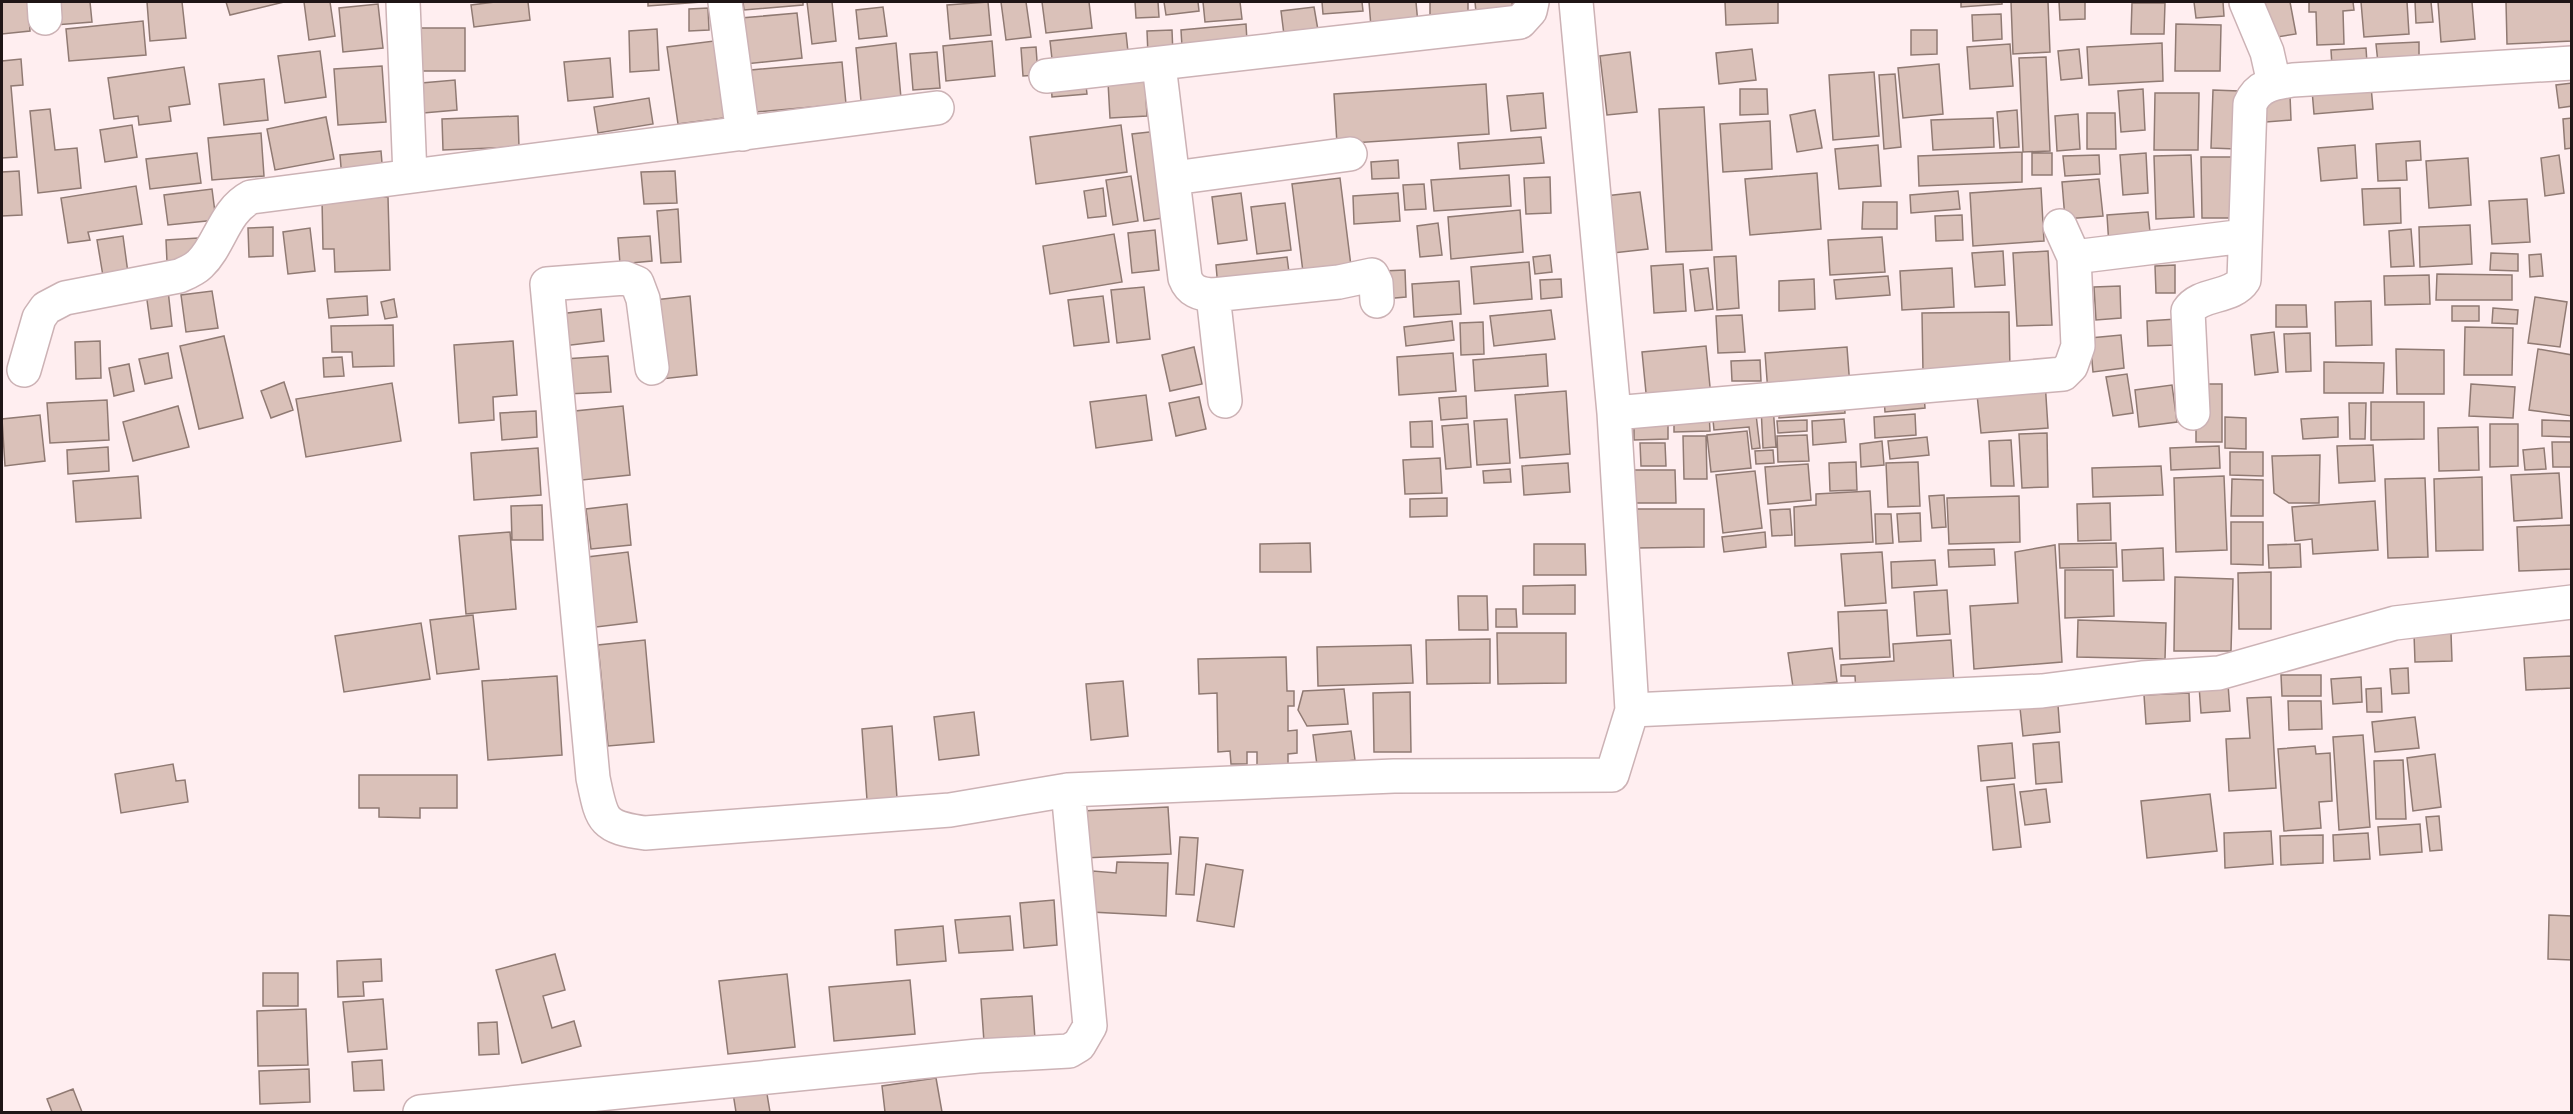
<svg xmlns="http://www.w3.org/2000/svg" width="2573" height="1114" viewBox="0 0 2573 1114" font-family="'PT Sans',sans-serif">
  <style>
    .building { fill: #dac1b9; stroke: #907a73; stroke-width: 1.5 }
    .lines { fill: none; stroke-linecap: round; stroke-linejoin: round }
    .minor-casing { stroke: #ccb2b5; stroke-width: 36 }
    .minor { stroke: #fff; stroke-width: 33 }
  </style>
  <rect width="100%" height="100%" fill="#ffeef0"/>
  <path class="building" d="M2,2h26l2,29 -28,3z
    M53,2h37l2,20 -37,3z
    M147,2h35l4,36 -36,3z
    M226,2h58l-54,13z
    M304,2h26l5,34 -26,4z
    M495,2h33l2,18 -56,7 -3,-22z
    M648,2h54l-54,4z
    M743,2h60v3l-59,5z
    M807,2h25l4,39 -24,3z
    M988,2l3,33 -41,4 -3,-34z
    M1001,2h25l5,35 -25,3z
    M1042,2h47l3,26 -46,5z
    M1135,2h23l1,15 -23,1z
    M1164,2h34l1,9 -33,4z
    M1203,2h37l2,17 -37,3z
    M1322,2h40l1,9 -40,3z
    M1369,2h47l2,22 -47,3z
    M1430,2h38v14h-38z
    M1475,2h37l1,8 -37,2z
    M1725,2h53v21l-52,2z
    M1961,2h41v2l-41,3z
    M2011,2h37l2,50 -37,2z
    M2059,2h26v17l-25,1z
    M2194,2h29l1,14 -28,2z
    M2265,2h25l6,32 -25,4z
    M2309,2h44l1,8 -11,1 1,33 -27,1 -1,-33h-7z
    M2361,2h46l2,32 -45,3z
    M2415,2h16l2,20 -17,1z
    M2438,2h34l3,37 -34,3z
    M2506,2h65l1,39 -65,3z
    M2132,3h33l-1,31h-33z
    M378,4l5,44 -40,4 -4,-44z
    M883,7l4,29 -28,3 -3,-29z
    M1314,7l4,23 -34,5 -3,-24z
    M708,8l1,22 -20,1v-22z
    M797,13l5,45 -57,6 -4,-46z
    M2001,14l1,25 -29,2 -1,-26z
    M143,21l3,34 -77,6 -3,-32z
    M1246,24l1,17 -65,6 -1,-17z
    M2176,24l45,1 -1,46h-45z
    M418,28h47v43h-48z
    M657,29l2,41 -29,2 -1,-41z
    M1172,30l1,25h-25l-1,-24z
    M1911,30h26v24l-26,1z
    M1126,33l3,28 -76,7 -3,-27z
    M714,41l10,77 -46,6 -11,-77z
    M992,41l3,35 -49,5 -3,-35z
    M2419,42v20l-41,1 -2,-19z
    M896,43l5,55 -40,3 -5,-53z
    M2162,43l1,38 -74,4 -2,-38z
    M2010,44l3,42 -43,3 -3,-42z
    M1036,47l2,28 -15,1 -2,-28z
    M2366,48l1,15 -35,3 -1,-16z
    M1752,49l4,31 -37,4 -3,-31z
    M2079,49l3,29 -21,2 -3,-29z
    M320,51l6,46 -41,6 -7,-47z
    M937,52l3,36 -27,2 -3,-36z
    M1630,52l7,60 -30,3 -7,-59z
    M2046,57l4,94 -27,1 -4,-94z
    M610,58l3,39 -45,4 -4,-39z
    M21,59l2,26 -12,1 6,71 -15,1v-97z
    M842,62l4,42 -91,8 -4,-42z
    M1939,64l4,50 -40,4 -5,-50z
    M382,66l4,56 -48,3 -4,-56z
    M184,67l6,37 -21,3 2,14 -32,4 -1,-9 -24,3 -6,-41z
    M1874,72l5,64 -46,4 -4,-65z
    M1895,74l6,73 -17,2 -5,-74z
    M1085,77l2,17 -35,3 -1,-16z
    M264,79l4,41 -44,5 -5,-41z
    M1145,79l2,37 -37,2 -2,-36z
    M455,80l2,30 -45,4 -2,-30z
    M2572,83v23l-13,2 -3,-23z
    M1486,84l3,50 -152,10 -3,-50z
    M2371,86l2,23 -59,5 -2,-24z
    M1740,89h27l1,25 -28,1z
    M2143,89l2,41 -24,2 -3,-41z
    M2213,90l26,1 -3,58 -25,-1z
    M1543,93l3,35 -35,3 -4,-35z
    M2155,93h44l-1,57h-44z
    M2290,95l1,25 -25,2 -2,-25z
    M649,98l4,26 -55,9 -4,-26z
    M1704,107l8,143 -46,2 -7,-143z
    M50,109l5,41 22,-2 4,40 -43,5 -8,-82z
    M1815,110l7,38 -25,4 -7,-37z
    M2017,110l2,37 -19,1 -3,-36z
    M2087,113h28l1,36h-29z
    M2078,114l2,35 -23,2 -2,-35z
    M518,116l1,31 -76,3 -1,-31z
    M326,117l8,42 -59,11 -8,-41z
    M1993,118l1,29 -61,3 -2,-30z
    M2572,118v30l-7,1 -2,-30z
    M1770,121l2,48 -49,3 -3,-48z
    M132,125l5,32 -32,5 -5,-32z
    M1121,125l6,47 -91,12 -6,-47z
    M1158,131l11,86 -25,4 -12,-87z
    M261,133l3,43 -52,4 -4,-42z
    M1541,137l3,26 -84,6 -2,-26z
    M2420,141l1,19 -15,1 1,19 -29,1 -2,-37z
    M1878,145l3,41 -42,3 -4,-40z
    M2355,145l2,33 -36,3 -3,-33z
    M381,151l2,24 -41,4 -2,-24z
    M2022,152v30l-103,4 -1,-30z
    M197,153l4,30 -51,6 -4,-30z
    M2032,153h20v22h-20z
    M2146,153l2,40 -25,2 -3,-40z
    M2099,155l1,19 -35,2 -2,-20z
    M2191,155l3,62 -38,2 -2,-63z
    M2559,155l5,38 -19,3 -4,-38z
    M2201,157h34l1,61h-34z
    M2468,158l3,47 -42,3 -3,-47z
    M1398,160l1,18 -27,1 -1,-17z
    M19,171l3,44 -20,1v-44z
    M675,171l2,32 -33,1 -3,-32z
    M1817,173l4,56 -71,6 -5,-56z
    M1509,175l2,31 -77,5 -3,-31z
    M1131,176l7,45 -25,4 -7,-45z
    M1550,177l1,36 -25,1 -2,-36z
    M1340,178l11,88 -48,6 -11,-88z
    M2099,179l4,37 -38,3 -3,-37z
    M1424,184l2,25 -21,1 -2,-25z
    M136,186l6,38 -54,8 2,8 -22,3 -7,-45z
    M1103,188l3,28 -18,2 -4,-27z
    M2041,188l3,53 -71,5 -3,-53z
    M2400,188l1,35 -37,2 -2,-36z
    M212,189l4,31 -48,5 -4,-30z
    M1958,191l2,18 -49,4 -1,-18z
    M1640,192l8,57 -35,4 -8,-57z
    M1241,193l6,47 -29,4 -6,-47z
    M1398,193l2,28 -46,3 -1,-28z
    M388,197l2,73 -55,2 -1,-23h-11l-1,-50z
    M2527,199l3,43 -38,2 -3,-43z
    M1863,202h34v27h-35z
    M1285,203l6,47 -34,4 -6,-47z
    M678,209l3,53 -20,1 -4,-52z
    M1520,210l3,42 -72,7 -3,-42z
    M2148,212l3,30 -42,4 -2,-31z
    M1962,215l1,25 -27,1 -1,-25z
    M1438,223l4,32 -22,2 -3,-31z
    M2470,225l2,39 -52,3 -1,-40z
    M273,227v29l-24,1 -1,-29z
    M310,228l5,43 -27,3 -5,-42z
    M2411,229l3,37 -23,1 -2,-36z
    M1155,230l4,40 -27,3 -4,-40z
    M1114,234l8,48 -72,12 -7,-48z
    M123,236l5,37 -25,3 -6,-36z
    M650,236l2,25 -32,3 -2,-26z
    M1882,237l3,35 -55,3 -2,-35z
    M198,238l2,22 -33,2 -1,-22z
    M2003,251l2,34 -30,2 -3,-34z
    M2048,251l4,74 -35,1 -4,-73z
    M2491,253l27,1v17l-28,-1z
    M2541,254l2,22 -13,1 -1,-22z
    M1550,255l2,17 -17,2 -2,-17z
    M1736,256l3,52 -22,2 -3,-53z
    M1287,257l3,23 -72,8 -2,-23z
    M1529,262l3,37 -58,5 -3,-37z
    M1683,264l3,47 -32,2 -3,-47z
    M2175,265v28h-19l-1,-27z
    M1708,268l5,41 -18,2 -5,-41z
    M1952,268l2,39 -52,3 -2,-39z
    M1405,270l1,27 -22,2 -1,-28z
    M2437,274l75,1v25h-76z
    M2429,275l1,29 -45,1 -1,-29z
    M1888,276l2,19 -54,4 -2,-19z
    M1561,279l1,18 -21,2 -1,-19z
    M1814,279l1,30 -36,2v-30z
    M1459,281l2,33 -47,3 -2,-33z
    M2120,286l1,32 -25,2 -2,-33z
    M1144,287l6,52 -33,4 -6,-53z
    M168,290l4,36 -21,3 -5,-36z
    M212,291l6,37 -32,4 -5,-37z
    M367,296l1,19 -39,3 -2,-19z
    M690,296l7,79 -36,4 -7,-79z
    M1103,296l6,46 -35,4 -6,-46z
    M2535,297l32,5 -7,45 -32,-4z
    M394,299l3,18 -12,2 -4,-17z
    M2371,301l1,44 -36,1 -1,-44z
    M2276,305h30l1,22h-31z
    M2452,306h27v15h-27z
    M2493,308l25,2 -1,14 -25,-1z
    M601,309l3,32 -41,5 -4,-32z
    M1551,310l4,29 -61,7 -4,-30z
    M2009,312l1,59 -87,1 -1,-59z
    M1742,315l3,37 -27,1 -2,-37z
    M2176,319l1,26 -29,1 -1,-25z
    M1452,321l2,19 -48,6 -2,-19z
    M1483,322l1,32 -23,1 -1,-32z
    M393,325l1,41 -41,1 -1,-15h-20l-1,-26z
    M2465,327l48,1 -1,47h-48z
    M2274,332l4,40 -23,3 -4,-40z
    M2310,333l1,38 -25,1 -2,-38z
    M2121,335l3,33 -31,4 -3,-34z
    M224,336l19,82 -44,11 -19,-83z
    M100,341l1,37 -25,1 -1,-37z
    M513,341l4,54 -24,2 1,23 -35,3 -5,-78z
    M1706,346l5,51 -64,6 -5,-51z
    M1194,347l8,37 -32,7 -8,-36z
    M1847,347l3,40 -82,6 -3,-40z
    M2396,349l48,1v44h-47z
    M2538,349l34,6v61l-43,-6z
    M168,353l4,25 -27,6 -6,-25z
    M1453,353l3,38 -57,4 -2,-38z
    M1546,354l2,32 -73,5 -2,-31z
    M608,356l3,36 -45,2 -2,-35z
    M342,357l2,19 -20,1 -1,-19z
    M1760,360l1,21h-29l-1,-20z
    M2324,362l60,1 -1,30h-59z
    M129,364l5,27 -20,5 -5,-28z
    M2127,374l6,39 -20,3 -7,-39z
    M2045,381l3,47 -67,5 -5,-48z
    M284,382l9,28 -22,8 -10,-27z
    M392,383l9,58 -95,16 -10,-58z
    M2196,384h26v58h-26z
    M2471,384l44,3 -2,31 -44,-2z
    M2172,385l5,37 -38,5 -4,-37z
    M1566,391l4,63 -50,4 -5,-63z
    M1924,394l1,14 -40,4 -1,-14z
    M1146,395l6,45 -56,8 -6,-46z
    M1466,396l1,22 -26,2 -2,-22z
    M1199,397l7,32 -30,7 -7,-33z
    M1844,399l1,14 -66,5 -1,-14z
    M107,400l2,40 -59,3 -3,-40z
    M2371,402h53v37l-53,1z
    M2349,403h17l-1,36h-15z
    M178,406l11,41 -56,14 -10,-39z
    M623,406l7,69 -48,5 -7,-69z
    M1755,406l5,42 -8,1 -3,-22 -35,3 -2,-20z
    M1773,406l3,41 -13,1 -2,-41z
    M536,411l1,26 -35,3 -2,-27z
    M1709,412l1,19 -36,1v-19z
    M1915,414l1,21 -41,3 -1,-21z
    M40,415l5,46 -40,5 -3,-47z
    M1668,417v22l-34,1v-22z
    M2225,417l21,1v31l-21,-1z
    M2338,417v20l-35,2 -2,-20z
    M1507,419l3,44 -33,2 -3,-44z
    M1844,419l2,23 -33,3 -1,-24z
    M1807,420v11l-29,2 -1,-12z
    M2542,420l30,1v16l-30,-1z
    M1432,421l1,26h-22l-1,-25z
    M1468,424l3,43 -25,2 -4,-43z
    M2490,424h28v42l-28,1z
    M2478,427l1,43 -40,1 -1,-43z
    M1747,431l4,37 -40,4 -4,-37z
    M2047,433l1,54 -26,1 -3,-54z
    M1807,435l2,26 -31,1 -1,-26z
    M1683,436h23l1,43h-23z
    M1927,437l2,18 -39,4 -2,-18z
    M2011,440l3,46h-23l-2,-45z
    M1882,441l2,24 -23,2 -1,-23z
    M2552,442h20v25h-19z
    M1640,443h25l1,23h-25z
    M2373,445l2,36 -36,2 -2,-37z
    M2219,446l1,22 -49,2 -1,-22z
    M108,447l1,24 -41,3 -1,-24z
    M538,448l3,47 -67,5 -3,-47z
    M2544,448l2,21 -21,1 -2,-20z
    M1773,450l1,13 -18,1 -1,-13z
    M2230,452h33v24l-33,-1z
    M2320,455l-1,48h-30l-15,-10 -2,-37z
    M1440,458l2,35 -37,1 -2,-34z
    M1856,462l1,28 -27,1 -1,-28z
    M1918,462l2,44 -32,1 -2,-44z
    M1568,463l2,29 -46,3 -2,-29z
    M1808,464l3,36 -43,4 -3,-37z
    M2161,466l2,29 -70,2 -1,-29z
    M1510,469l1,13 -27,1 -1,-12z
    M1631,470h44l1,33h-44z
    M1755,471l7,57 -39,5 -7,-58z
    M2559,473l3,45 -48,3 -3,-46z
    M138,476l3,42 -65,4 -3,-41z
    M2224,476l3,74 -51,2 -2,-74z
    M2482,477l1,73 -47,1 -2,-72z
    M2425,478l3,79 -40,1 -3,-79z
    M2232,479l31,1v36h-32z
    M1870,491l3,51 -78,4 -1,-39 22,-2v-11z
    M1944,495l2,32 -14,1 -3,-32z
    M2019,496l1,46 -71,2 -2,-46z
    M1447,498v18l-37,1v-18z
    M2375,501l3,49 -65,4 -1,-15 -17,2 -3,-34z
    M2110,503l1,37 -33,1 -1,-37z
    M627,504l4,41 -40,4 -5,-40z
    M542,505l1,35h-31l-1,-34z
    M1636,509h68v38l-67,1z
    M1790,509l2,26 -20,1 -2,-26z
    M1920,513l1,28 -22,1 -2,-28z
    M1875,514h16l2,29 -17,1z
    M2231,522h32v43l-32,-1z
    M2572,525v44l-53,2 -2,-44z
    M510,532l6,77 -50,5 -7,-78z
    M1765,532l1,15 -42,5 -2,-15z
    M1310,543l1,29h-51v-28z
    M2116,543l1,24 -57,1 -1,-24z
    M1534,544h51l1,31h-52z
    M2300,544l1,23 -32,1 -1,-23z
    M2055,545l7,117 -88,7 -4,-63 48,-3 -3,-51z
    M2163,548l1,32 -41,1 -1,-31z
    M1994,549l1,16 -46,2 -1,-17z
    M628,552l9,70 -49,6 -9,-70z
    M1882,552l4,51 -41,3 -4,-52z
    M1935,560l2,25 -45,3 -1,-26z
    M2065,570h48l1,46 -49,2z
    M2271,572v57h-32l-1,-56z
    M2175,577l58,2 -2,72h-57z
    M1575,585v29h-52v-28z
    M1947,590l3,44 -33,2 -3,-44z
    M1458,596h29l1,34h-29z
    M1496,609h20l1,18h-21z
    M1887,610l3,47 -50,2 -2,-47z
    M473,615l6,54 -42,5 -7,-54z
    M2078,620l88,3 -1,36 -88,-2z
    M421,623l9,56 -86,13 -9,-56z
    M1497,633h69v50l-68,1z
    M2451,633l1,28 -37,1 -1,-28z
    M1490,639v44l-63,1 -1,-44z
    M645,640l9,102 -46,4 -10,-101z
    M1951,640l3,44 -98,8 -1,-16h-14v-11l53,-4 -1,-17z
    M1411,645l2,38 -95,3 -1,-39z
    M1832,648l5,34 -44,5 -5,-34z
    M2572,656v32l-46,2 -2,-32z
    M1286,657l1,34h7v15h-6v25l9,-1v23l-9,1v11h-31v-13h-10v12h-16l-1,-13 -12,1 -1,-59 -18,1 -1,-35z
    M2408,668l1,25 -17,1 -2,-25z
    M2281,675h40v21h-39z
    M557,676l5,79 -74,5 -6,-79z
    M2361,677l1,25 -29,2 -2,-25z
    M1123,681l5,55 -37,4 -5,-56z
    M2228,684l2,27 -29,2 -2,-27z
    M2381,688l1,24h-15l-1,-23z
    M1344,689l4,35 -41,2 -9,-16 5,-19z
    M1410,692l1,60h-37l-1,-59z
    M2189,693l1,28 -44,3 -2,-29z
    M2271,697l5,91 -47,3 -3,-52 24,-1 -3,-40z
    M2288,701h33l1,28 -33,1z
    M2058,705l2,27 -37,4 -3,-28z
    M974,712l5,43 -40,5 -5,-43z
    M2415,717l4,31 -44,4 -3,-30z
    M892,726l5,72 -30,2 -5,-71z
    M1351,731l4,29 -38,5 -4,-30z
    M2363,735l7,92 -31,3 -6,-93z
    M2059,742l3,40 -26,2 -3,-40z
    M2012,743l3,35 -34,3 -3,-35z
    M2315,746l1,8 14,-1 2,48 -13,1 2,26 -37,3 -6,-82z
    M2435,754l6,53 -28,4 -6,-53z
    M2403,760l3,59h-30l-2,-58z
    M173,764l3,17 9,-1 3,22 -67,11 -6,-39z
    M359,775h98v33h-37v10l-41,-1v-9h-20z
    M2014,784l7,63 -28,3 -6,-63z
    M2046,789l4,33 -25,3 -5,-33z
    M2210,794l7,57 -70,7 -6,-57z
    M1168,807l3,47 -87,4 -3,-47z
    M2439,816l3,34 -12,1 -4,-34z
    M2420,824l2,28 -42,3 -2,-28z
    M2271,831l2,33 -48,4 -1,-35z
    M2368,833l2,26 -36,2 -1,-26z
    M2323,835v28l-42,2 -1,-29z
    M1180,837l18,1 -4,57 -18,-1z
    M1117,862l51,1 -2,53 -75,-4 2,-41 23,2z
    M1206,864l37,6 -9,57 -37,-6z
    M1054,900l3,45 -33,3 -4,-45z
    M2549,915l23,1v44l-24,-1z
    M1010,916l3,34 -54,3 -4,-33z
    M943,926l3,35 -49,4 -2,-35z
    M555,954l10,36 -22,6 9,32 22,-7 7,25 -59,17 -26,-93z
    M381,959l1,22 -19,1 1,14 -26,1 -1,-36z
    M263,973h35v33h-35z
    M787,974l8,73 -67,7 -9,-73z
    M910,980l5,54 -81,7 -5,-54z
    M1032,996l3,43 -51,3 -3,-43z
    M383,999l4,50 -39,3 -5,-50z
    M306,1009l2,56 -50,1 -1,-55z
    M497,1022l2,32 -20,1 -1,-32z
    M382,1060l2,30 -30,1 -2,-29z
    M309,1069l1,33 -50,2 -1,-33z
    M936,1078l6,34h-57l-3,-26z
    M766,1088l4,24h-34l-3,-19z
    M73,1089l9,23h-30l-5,-13z"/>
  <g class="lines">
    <g class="minor-casing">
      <path id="minor" d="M44,2l1,16
        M403,2l7,174
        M725,2l18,132
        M2246,2l21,50 7,31
        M1159,65l26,213c5,13 14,16 28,17l126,-13 33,-7 4,8 1,18
        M1046,76l474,-54 10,-11 2,-9
        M1174,178l176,-24
        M2074,257l171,-21
        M1213,295l12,106
        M652,368l-9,-69 -6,-16 -12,-5 -78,6 46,494c9,42 8,49 52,55l305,-23 118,-20 326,-14 218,-1 20,-65 -18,-297 -38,-411
        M24,370l15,-52 7,-10 19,-10 114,-22c7,-3 15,-6 21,-12 20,-19 24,-53 51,-67l686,-89
        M1614,413l449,-39 8,-8 7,-20 -4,-89 -14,-31
        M2193,413l-5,-102c12,-19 44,-12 56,-31l6,-176c8,-19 24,-21 43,-24l279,-17
        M1632,710l410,-19 100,-13 77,-5 176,-50 177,-21
        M420,1112l558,-56 91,-5 10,-6 11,-19 -22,-236"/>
    </g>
    <use href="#minor" class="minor"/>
  </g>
  <rect width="2573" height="1114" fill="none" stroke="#1f1516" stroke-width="6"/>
</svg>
